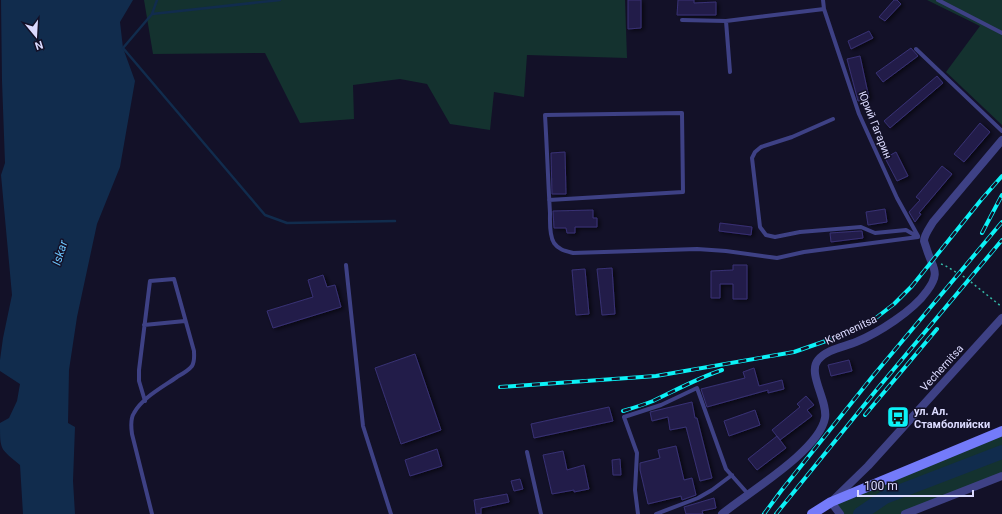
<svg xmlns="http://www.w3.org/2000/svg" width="1002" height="514" viewBox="0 0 1002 514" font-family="Roboto,sans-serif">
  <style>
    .green { fill: #14322f }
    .water { fill: #112c4d }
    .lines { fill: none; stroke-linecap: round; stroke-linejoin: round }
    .stream { stroke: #112c4d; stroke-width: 2.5 }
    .river { stroke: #112c4d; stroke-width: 14 }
    .building { fill: #231e49; stroke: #383174; filter: url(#shadow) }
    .path { stroke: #34b7a5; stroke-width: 1.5; stroke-dasharray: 2 3; stroke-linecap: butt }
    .lane { stroke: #3e4185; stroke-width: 4 }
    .street { stroke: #3e4185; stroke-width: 8 }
    .secondary { stroke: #747bfa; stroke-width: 10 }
    .rail-casing { stroke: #0cf2f7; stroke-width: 4 }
    .rail { stroke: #131128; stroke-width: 2.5; stroke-dasharray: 8; stroke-linecap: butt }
    .labels { text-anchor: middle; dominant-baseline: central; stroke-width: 3; stroke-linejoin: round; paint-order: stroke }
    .street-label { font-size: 11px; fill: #dbdafe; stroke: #131128 }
    .poi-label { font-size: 11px; font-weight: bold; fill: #dbdafe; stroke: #131128; text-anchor: start }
    .water-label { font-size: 12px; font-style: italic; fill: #6bc3fa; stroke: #131128 }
  </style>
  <defs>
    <filter id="shadow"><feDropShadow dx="2.5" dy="1.5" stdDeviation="2" flood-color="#0009"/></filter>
  </defs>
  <rect width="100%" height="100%" fill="#131128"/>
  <path class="green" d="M144,0h481l2,58 -100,-3 -3,42 -30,-5 -4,38 -40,-6 -23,-40 -27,-5 -47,6 1,34 -54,4 -35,-70 -112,1z
    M927,0h75v125l-56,-53 34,-46z
    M1002,431v45l-97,38h-65l-9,-12z"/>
  <path class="water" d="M1,0h132l-13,22 3,26 12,33 -15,86 -23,57 -20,93 -8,53 -1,53 7,4 -2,54 2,33h-52l-3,-49c-20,-17 -20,-14 -20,-42l9,-5 8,-17 3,-17 -20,-13v-11l3,-22 9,-43 -11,-120 4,-12 -3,-82z"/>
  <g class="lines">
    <path class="stream" d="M280,0l-128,14 -29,34 142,167 22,8 108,-2
      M152,14l5,-14"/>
    <path class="river" d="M860,514l25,-17 117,-45"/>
  </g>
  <path class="building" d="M628,0h13v28l-13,1z
    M678,0h16v3l22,-1v13h-39z
    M894,0h3l4,4 -16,17 -6,-4z
    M869,31l4,7 -22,11 -3,-8z
    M911,48l7,8 -35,26 -7,-9z
    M860,56l9,42 -11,3 -11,-42z
    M937,76l6,7 -53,45 -6,-7z
    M980,123l10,9 -26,30 -10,-8z
    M565,152l1,42h-14l-1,-41z
    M896,152l12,24 -11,5 -12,-23z
    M942,166l10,8 -33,39 2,1 -6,8 -6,-10 11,-12 -4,-3z
    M885,209l2,13 -19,3 -2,-13z
    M593,210v8h4v9h-22v6h-8l-1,-5h-12l-1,-17z
    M720,223l32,4 -1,8 -32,-4z
    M860,231h2l1,7 -32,4 -1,-9z
    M733,265h14v34h-14v-15h-13v14h-9v-27l22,-1z
    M612,268l3,46 -13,1 -5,-46z
    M585,269l4,45 -13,1 -4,-45z
    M323,275l4,12 8,-2 6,22 -68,21 -6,-17 46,-14 -5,-17z
    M415,354l26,76 -40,14 -26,-76z
    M849,360l3,11 -21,5 -3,-11z
    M754,368l5,18 23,-6 2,9 -16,4v-3l-61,17 -6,-18 44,-11 -2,-6z
    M806,396l8,9 -7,5 5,6 -32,24 -8,-10 28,-23 -3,-3z
    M692,402l3,16h2l15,60 -12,3 -14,-54 -16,3 -2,-13 -16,4 -2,-9z
    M609,407l4,14 -79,17 -3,-14z
    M755,410l5,15 -31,11 -5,-15z
    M777,436l9,12 -29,22 -9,-11z
    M676,446l8,34 8,-2 4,17 -14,5 -1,-4 -33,8 -8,-34v-7l20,-5 -2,-8z
    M437,449l5,17 -32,10 -5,-16z
    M563,451l4,19 17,-5 5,24 -15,3v-2l-22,4 -9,-39z
    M620,459l1,16h-8l-1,-15z
    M520,479l3,10 -9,2 -3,-10z
    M507,494l2,8 -28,6v6h-5l-2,-14z
    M714,498l2,10 -14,3 1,3h-17l-2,-7z"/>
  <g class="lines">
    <path class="path" d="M941,264l3,1 22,13 36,29"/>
    <path class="lane" d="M823,0l1,9 35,105 38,84 21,38
      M938,0l64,33
      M682,20l44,1 98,-12
      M726,21l4,51
      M916,49l86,82
      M833,119l-41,18 -31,10 -6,5 -3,6 8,69 6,8 9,2 25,-5 61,-5 14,6 31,-3 12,7
      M549,200l134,-8 -1,-79 -137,2c2,33 3,65 5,98 0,9 -1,22 4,30 5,7 11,8 19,10l124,-4 29,2 51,7 27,-6 114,-15
      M346,265l17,161 28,88
      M144,325l41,-4
      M145,401l-6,-20v-11l11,-89 24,-2 20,72c0,5 1,10 -2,15 -4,5 -10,8 -15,11 -14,10 -34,20 -43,36 -4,6 -3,14 -2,21l20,80
      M527,452l14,62
      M638,514l-3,-24 2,-37 -13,-36 37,-12 36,-17 29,81 23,26
      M656,514l42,-16 14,-8 20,-15"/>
    <path class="street" d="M722,514c25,-21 97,-63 103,-96 3,-17 -18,-45 -7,-58 9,-11 26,-13 38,-18 22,-9 57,-31 71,-51 14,-19 6,-22 0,-41 -1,-3 -2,-6 -3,-9 0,-6 6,-14 9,-19l69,-82
      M840,514l-9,-12 37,-36 134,-148
      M905,514l97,-38"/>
    <path class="secondary" d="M812,514l19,-12 171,-71"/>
    <g class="rail-casing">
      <path id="rail" d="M982,233l20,-38
        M500,387l156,-11 138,-24 52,-18 26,-13 22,-17 18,-18 69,-86 21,-24
        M623,411c10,-3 20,-6 30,-10 23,-11 45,-23 69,-31
        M865,415l72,-86
        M764,514l17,-23 92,-115 129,-154
        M776,514l102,-126 124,-148"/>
    </g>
    <use href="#rail" class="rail"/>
  </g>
  <defs>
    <g id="bus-square" transform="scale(1.15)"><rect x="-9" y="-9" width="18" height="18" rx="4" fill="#0cf2f7" stroke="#131128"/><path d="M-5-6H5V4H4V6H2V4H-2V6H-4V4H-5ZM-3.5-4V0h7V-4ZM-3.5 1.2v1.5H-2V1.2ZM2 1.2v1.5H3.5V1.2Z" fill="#111"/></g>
  </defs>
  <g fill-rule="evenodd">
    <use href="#bus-square" x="898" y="417"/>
  </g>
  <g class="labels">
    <g class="street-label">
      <text transform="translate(875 125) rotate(68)">Юрий Гагарин</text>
      <text transform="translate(851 330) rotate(-25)">Kremenitsa</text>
      <text transform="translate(942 368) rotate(-48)">Vechernitsa</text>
    </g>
    <g class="poi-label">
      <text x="914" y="411">ул. Ал.<tspan x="914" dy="13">Стамболийски</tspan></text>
    </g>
    <g class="water-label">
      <text transform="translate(60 253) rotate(-73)">Iskar</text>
    </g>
  </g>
  <g transform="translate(36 36) rotate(162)" stroke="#131128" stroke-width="3" paint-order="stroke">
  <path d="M0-3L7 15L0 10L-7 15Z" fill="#dbdafe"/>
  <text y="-6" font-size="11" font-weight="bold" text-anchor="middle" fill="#dbdafe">N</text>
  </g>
  <path d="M858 490v6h115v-6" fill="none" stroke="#dbdafe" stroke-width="2"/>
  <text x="864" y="490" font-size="12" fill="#dbdafe" stroke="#131128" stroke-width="3" paint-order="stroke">100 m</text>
</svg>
